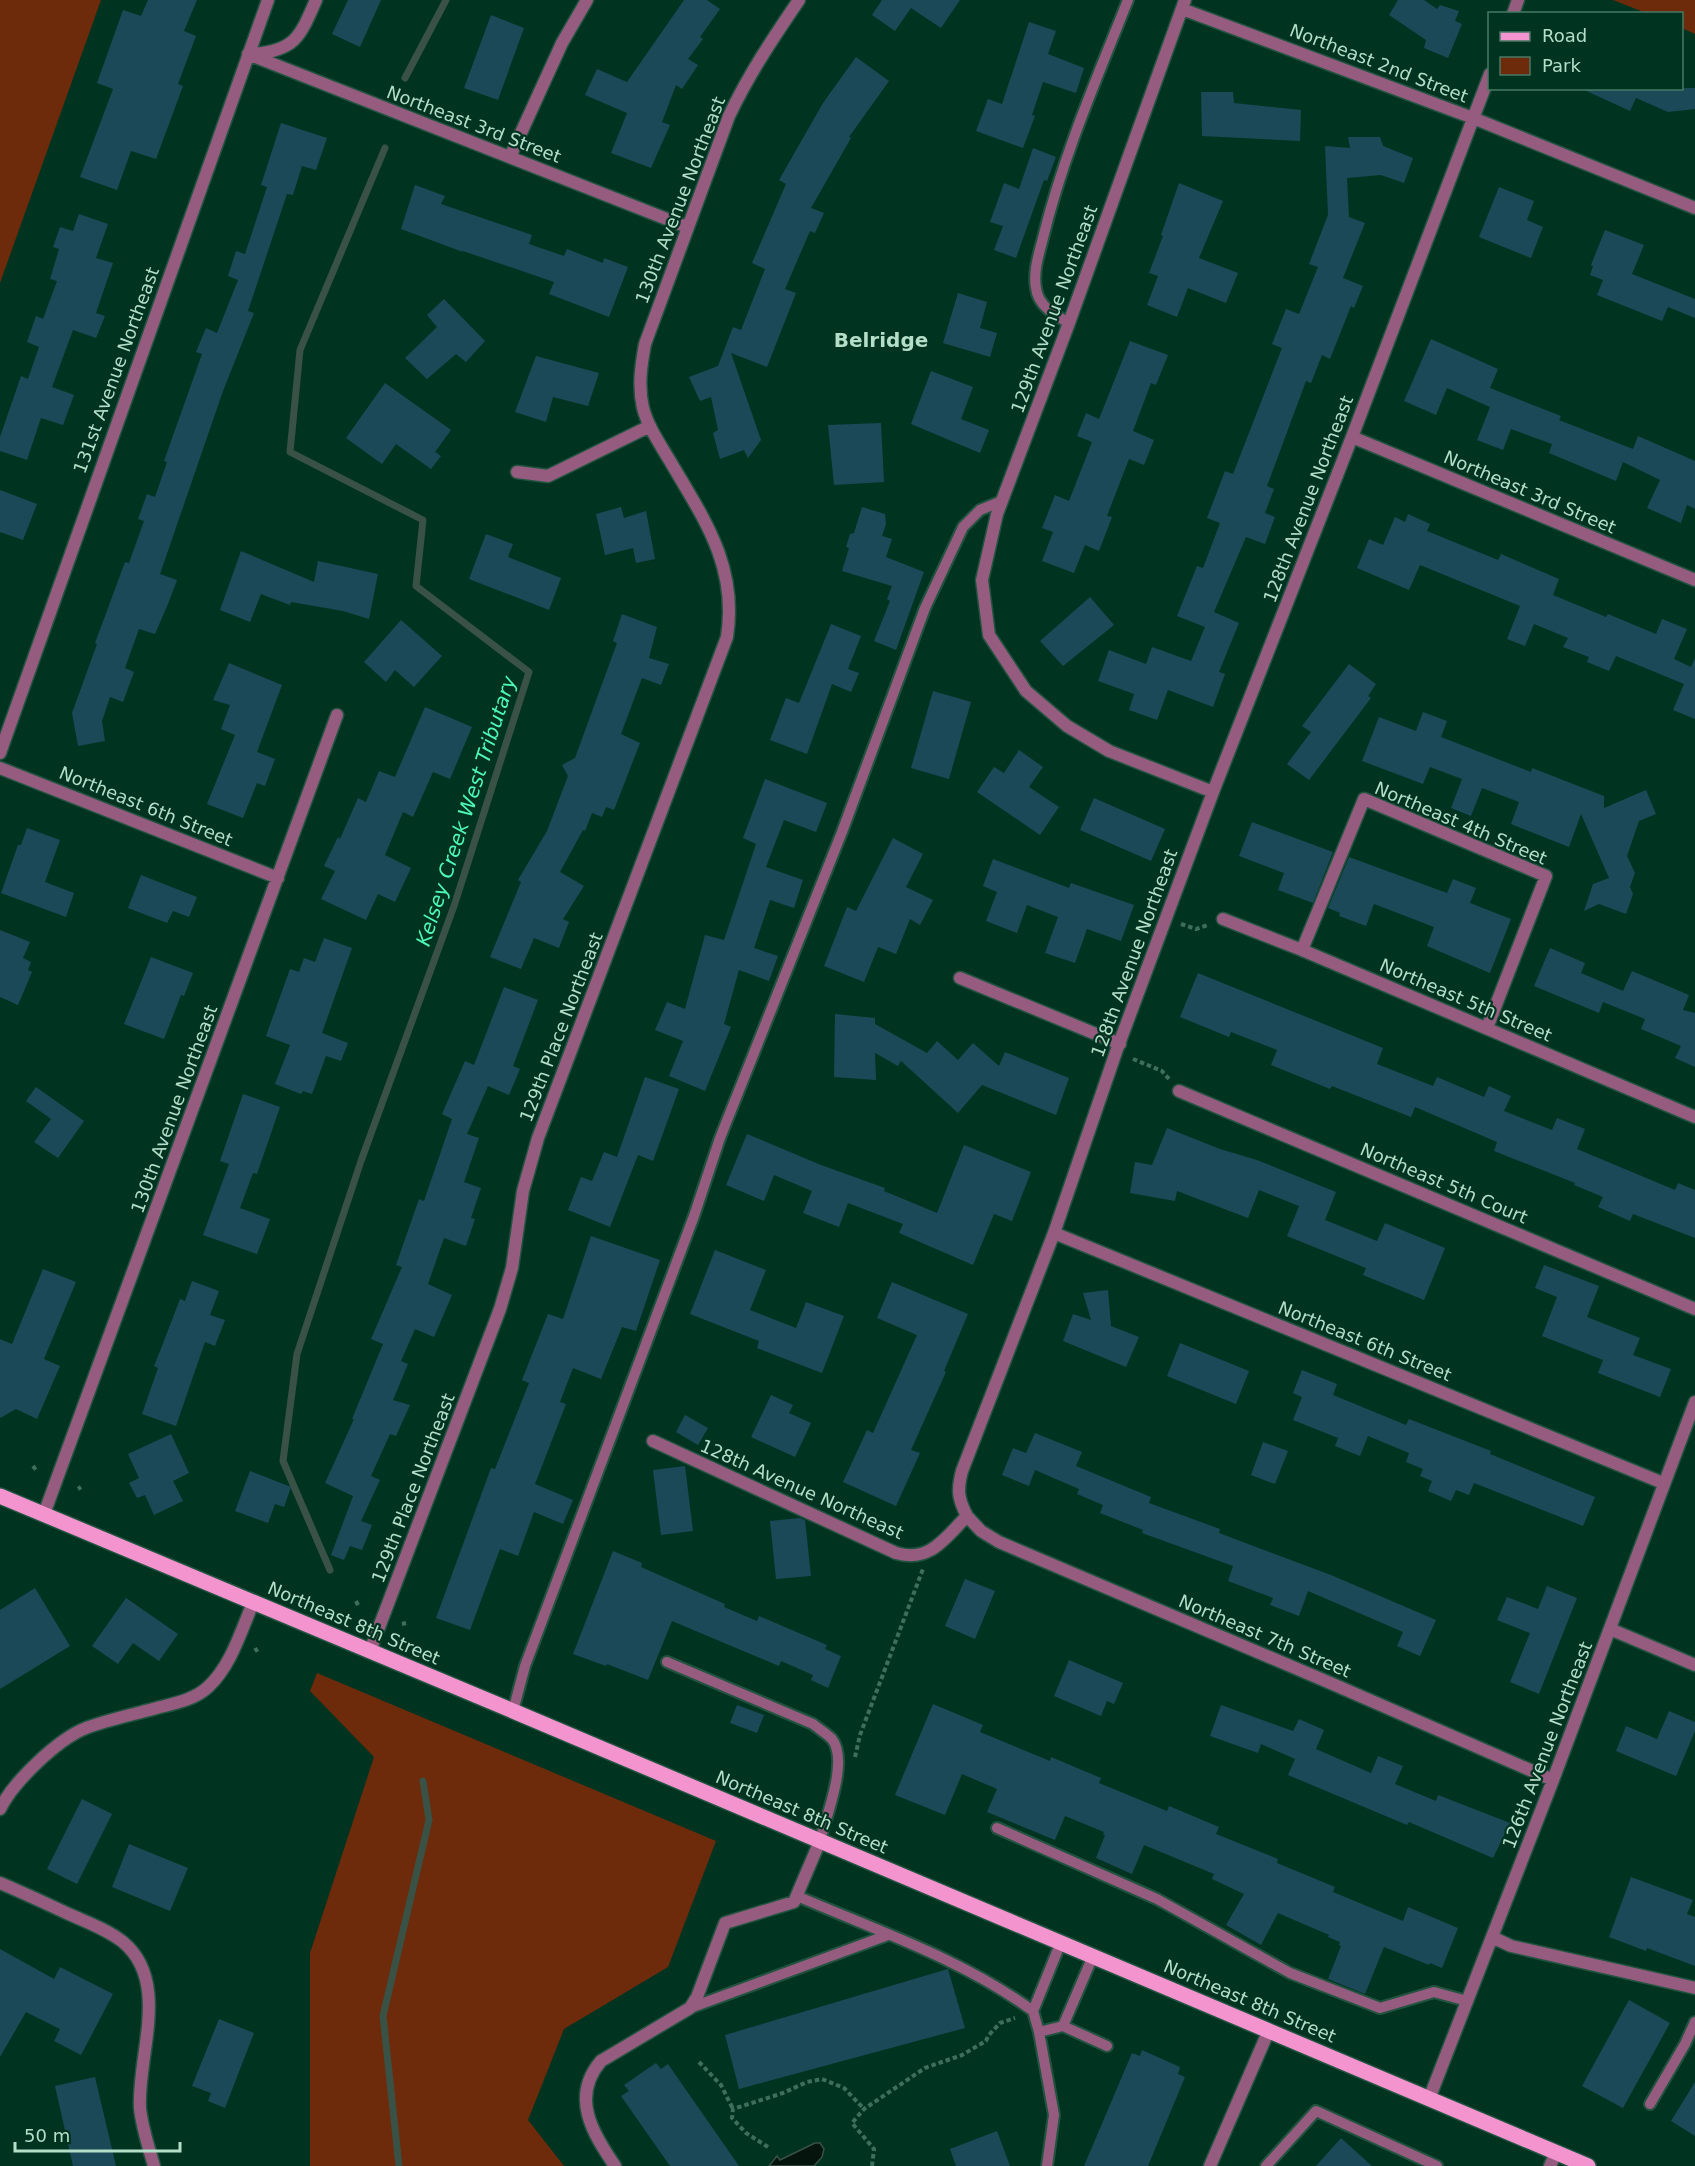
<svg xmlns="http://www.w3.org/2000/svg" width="1695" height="2166" viewBox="0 0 1695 2166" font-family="'DejaVu Sans',sans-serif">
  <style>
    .green { fill: #6d2b0b }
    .water { fill: #05150e; stroke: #3a5146; stroke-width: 1.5 }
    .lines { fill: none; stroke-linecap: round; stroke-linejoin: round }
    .stream { stroke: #3a5146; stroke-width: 7 }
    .building { fill: #1c4958 }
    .lane-casing { stroke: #21533f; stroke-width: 14 }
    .street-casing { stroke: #21533f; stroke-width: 15 }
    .primary-casing { stroke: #21533f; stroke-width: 18 }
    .path { stroke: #3f6f5b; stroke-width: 4; stroke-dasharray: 4.5 3; stroke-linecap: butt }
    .lane { stroke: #955c7f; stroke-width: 10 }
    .street { stroke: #955c7f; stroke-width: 12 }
    .primary { stroke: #f394cf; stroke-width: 15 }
    .labels { text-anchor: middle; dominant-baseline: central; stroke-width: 4.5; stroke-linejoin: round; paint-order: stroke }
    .street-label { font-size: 18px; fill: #b5dec9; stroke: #003421 }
    .neighbourhood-label { font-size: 20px; font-weight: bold; fill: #b5dec9; stroke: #003421 }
    .water-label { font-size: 20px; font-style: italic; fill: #4ff8b7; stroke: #003421 }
  </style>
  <rect width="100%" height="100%" fill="#003421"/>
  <path class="green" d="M0,0h101l-101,283z
    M1613,0h82v34l-13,-6v-14l-36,-1z
    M317,1673l399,168 -48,126 -104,62 -36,91 36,46h-254v-213l64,-196 -64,-66z"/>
  <path class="water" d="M815,2143h5l4,6 -2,8 -8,9h-45l8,-10 3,4z"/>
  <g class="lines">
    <path class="stream" d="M405,78l41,-78
      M330,1570l-47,-109 14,-107 64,-193 93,-255 75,-234 -113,-86 7,-66 -133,-68 10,-102 85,-202
      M399,2166l-16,-150 46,-196 -6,-39"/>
  </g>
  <path class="building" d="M148,0h49l-13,31 12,5 -18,48 5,2 -27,73 -25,-8 -14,39 -37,-13 33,-88 -16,-6 26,-73 18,6z
    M348,0h33l-21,47 -28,-13z
    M684,0h23l13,9 -20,28 3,2 -15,20 10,6 -16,24 -6,-4 -14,37 8,3 -19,43 -40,-15 16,-40 -42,-18 12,-26 30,13z
    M882,0h78l-19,28 -30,-20 -16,23 -23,-16z
    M1398,0h26l13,9 3,-4 19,6 -4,10 7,3 -14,34 -24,-10 2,-8 -37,-25z
    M491,15l33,13 -26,72 -34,-12z
    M1029,22l27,9 -8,23 36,14 -8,25 -33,-11 -11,33 3,1 -12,32 -47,-17 12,-32 14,5z
    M856,57l33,24 -40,56 2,1 -40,70 13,5 -9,20 -5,-2 -25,58 11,4 -29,74 -36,-14 30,87 -13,18 -4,-8 -24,9 -7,-26 5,-3 -7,-33 -11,4 -11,-24 29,-11 15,-39 8,3 24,-61 -13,-6 34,-79 -7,-4 44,-77z
    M1580,88h115v21l-27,3 -32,-14 -6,13z
    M1201,92h32l1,11 67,7 -1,31 -98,-5z
    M281,123l46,15 -11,32 -14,-4 -9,29 -6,-1 -39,117 6,2 -31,78 -63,183 17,6 -9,24 -13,30 -16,-5 -14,39 9,4 -11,30 -13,-5 -8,24 3,20 -27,5 -6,-33 25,-69 -2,-1 30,-81 4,1 15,-42 -6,-2 9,-25 8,3 12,-35 -3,-1 38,-107 -6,-2 10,-24 11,5 21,-53 -10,-4 8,-25 9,3 22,-67 -6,-2z
    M1348,137h32l3,9 30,12 -9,25 -23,-8 -34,3 2,39 16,6 -22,55 20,8 -9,22 -3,-2 -21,53 -8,-4 -11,28 -5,-2 -39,105 7,3 -9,24 10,4 -10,27 -19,-7 -32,75 25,11 -20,49 6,2 -12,33 -45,-17 -11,30 -28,-10 5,-16 -36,-13 11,-31 37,14 6,-17 39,14 14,-34 -28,-11 20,-50 6,2 17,-45 -13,-5 18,-47 8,3 49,-126 -10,-4 14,-35 13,5 19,-47 -9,-3 19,-49 -3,-69 25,2z
    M1033,148l23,9 -9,24 -3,-1 -28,78 -22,-8 9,-24 -13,-4 14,-39 15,6z
    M1179,183l44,18 -24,57 39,15 -12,30 -38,-15 -11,29 -30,-12 11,-29 -9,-3 14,-37 -2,-1z
    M415,185l30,11 -4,8 91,31 -3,9 35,12 3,-7 36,14 1,-5 24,9 -19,50 -60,-23 5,-12 -91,-31v1l-62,-23z
    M1499,187l35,14 -7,19 16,7 -12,31 -52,-21z
    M79,214l29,10 -12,34 17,5 -17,50 9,3 -9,22 -23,-8 -21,57 22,8 -11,30 -22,-7 -14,42 -27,-9v-14l21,-61 7,3 11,-32 -12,-5 9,-26 7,3 14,-38 -7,-2 9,-30 -6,-2 7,-20 13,4z
    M1605,230l39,15 -12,29 63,25v19l-27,-11 -6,14 -65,-26 6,-15 -13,-5 3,-9 -2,-1z
    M958,293l29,9 -7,26 17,5 -7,24 -47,-14z
    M444,299l41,42 -19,21 -10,-8 -29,25 -22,-21 32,-31 -10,-12z
    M1431,339l67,30 -8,19 71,28 -2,4 74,29 5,-13 57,25v48l-8,-4 -6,18 -34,-15 13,-28 -37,-18 -7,19 -67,-28 3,-9 -41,-15 -8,21 -26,-10 13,-33 -43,-19 -11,27 -32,-14z
    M1130,341l38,14 -12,30 -5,-2 -18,48 21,9 -10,25 -15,-6 -22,57 5,1 -13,34 -14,-6 -11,28 -32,-12 11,-29 -11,-4 13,-33 14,6 23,-59 -15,-6 9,-23 13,6z
    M536,356l63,17 -11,33 -35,-9 -7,25 -31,-10z
    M931,371l42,16 -12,32 28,11 -9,23 -69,-29z
    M385,383l66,47 -16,22 6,4 -10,13 -35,-25 -14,20 -36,-26z
    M881,423l3,59 -50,3 -6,-60z
    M0,490l37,14 -14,36 -23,-8z
    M621,507l3,11 22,-7 9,48 -19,4 -3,-15 -28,7 -9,-41z
    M862,507l23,7 1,10 -4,12 10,3 -6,18 38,15 -28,78 -22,-9 16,-40 -3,-2 5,-13 -50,-15 7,-23 -3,-1 4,-13 4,-1z
    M1408,514l22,10 -3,7 71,29 3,-6 58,25 -6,16 53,22 2,-3 48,20 6,-15 25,10 -13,30 17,8 4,-9v61l-22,-9 11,-26 -68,-28 -7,15 -22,-9 2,-5 -26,-10 5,-9 -34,-14 -9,22 -18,-7 13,-33 -100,-41 -11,25 -52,-22 12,-29 14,6 12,-28 10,5z
    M486,534l27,10 -5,13 53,21 -12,32 -80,-31z
    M241,551l73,31 4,-21 60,13 -9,45 -26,-8 -52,-9 -1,3 -29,-11 -11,28 -30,-12z
    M1090,597l24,28 -51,41 -23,-25z
    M622,614l35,13 -8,31 20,6 -8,21 -19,-7 -21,56 19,9 -26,67 -8,-3 -4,10 -10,-4 -7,18 -2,-1 -23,42 24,14 -21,33 6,3 -10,26 -25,-10 -13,31 -31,-12 31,-75 -3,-2 29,-49 21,-55 -6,-11 13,-7 42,-115 -4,-2z
    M401,620l41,36 -28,31 -19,-17 -9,12 -22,-20z
    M831,624l30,12 -13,33 11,4 -8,19 -19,-8 -25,70 -37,-14 16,-42 13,5z
    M229,663l53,22 -25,67 18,7 -10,27 -8,-3 -14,35 -36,-14 28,-69 -14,-6 9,-24 -17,-5z
    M1349,664l27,20 -8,12 3,2 -62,82 -22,-16 24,-32 -9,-6z
    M933,691l38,11 -22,77 -38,-11z
    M425,707l47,20 -22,52 -17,-7 -20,45 -10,-5 -18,43 26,13 -16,34 -17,-8 -12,26 -45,-21 14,-28 -11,-5 14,-29 2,2 18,-41 8,4 13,-31 16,6z
    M1423,712l24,9 -6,16 90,35 1,-4 72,28v12l42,-18 10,24 -17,7 -12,35 8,17 -5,14 3,7 -7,20 -27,-10 -15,7 9,-27 16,-6 -28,-64 -12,33 -58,-23 8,-22 -37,-14 -11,28 -20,-8 11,-29 -32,-12 -7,17 -61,-23 17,-44 37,14z
    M1019,750l24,17 -14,20 30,20 -19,28 -63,-43 17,-25 10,6z
    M765,779l62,24 -11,29 -32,-12 -18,47 37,13 -9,28 -24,-8 -16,48 24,8 -9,25 -30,-11 -15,54 7,3 -26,64 -36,-15 14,-35 -28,-11 12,-28 18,7 20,-74 19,5 32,-96 -13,-6z
    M1094,798l71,31 -14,32 -71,-31z
    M1252,822l81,30 -20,51 -35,-13 6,-17 -45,-17z
    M27,828l33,12 -15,42 29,11 -8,24 -65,-24 17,-48h3z
    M893,838l30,16 -17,33 27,13 -13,25 -10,-6 -14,35 -18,-7 -14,35 -40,-16 23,-59 9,4z
    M1349,857l98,36 6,-14 23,9 -6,15 41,16 -21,54 -63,-27 7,-19 -60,-23 -8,22 -27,-10 1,-3 -12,-5z
    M993,859l76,29 2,-5 63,22 -13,36 -34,-12 -12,34 -30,-10 13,-36 -31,-12 -10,28 -31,-12 11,-29 -14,-6z
    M141,875l56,22 -8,20 -16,-6 -6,12 -39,-15z
    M0,930l30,12 -7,16 8,4 -3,8 4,2 -14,33 -18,-8z
    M324,938l28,10 -30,85 26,10 -7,18 -15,-5 -14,38 -9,-3 -2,3 -26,-10 15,-39 -24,-9 24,-67 9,3 5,-14 11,4z
    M1550,948l35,15 -4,10 42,18 9,-20 57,24 -6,15 12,3v54l-20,-9 6,-12 -40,-17 4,-10 -42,-17 -4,11 -65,-27z
    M151,957l42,16 -9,23 -3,-1 -17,44 -40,-15z
    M1198,973l185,75 -6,16 56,22 4,-9 47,20 5,-11 22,10 -7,15 48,19 5,-12 28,11 -8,20 98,41 3,-7 17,7v48l-62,-24 -3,7 -32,-14 5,-10 -29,-12 1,-2 -81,-32 3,-9 -82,-35 -4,10 -79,-31 -2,3 -59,-24 6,-15 -46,-18 -2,5 -49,-20z
    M504,987l34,13 -25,66 7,3 -11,26 -21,-9 -21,48 12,4 -15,44 17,6 -10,30 4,1 -9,27 -22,-8 -16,46 24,11 -18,42 -19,-8 -14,32 7,3 -15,36 17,5 -14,31 -6,-2 -19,42 9,4 -19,41 11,4 -10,25 -12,-4 -6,14 -13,-5 22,-59 -28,-13 29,-64h-2l31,-75 -12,-5 31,-72 -6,-2 23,-66 5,2 28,-82 -10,-5 23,-53 9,4z
    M835,1014l40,4v6l52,29 10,-12 21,19 15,-17 26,23 6,-14 64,26 -13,37 -74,-30 -24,28 -57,-52 -3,5 -23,-13 1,27 -42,-3z
    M645,1077l34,12 -26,72 -15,-6 -28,72 -42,-17 13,-33 11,4 12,-29 13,5z
    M36,1087l48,34 -26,37 -24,-16 17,-23 -25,-18z
    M243,1094l37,13 -23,67 -4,-1 -13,35 30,11 -13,35 -54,-19 26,-71 -9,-3z
    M1167,1128l53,21 37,11 79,32 -11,28 52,21 8,-18 60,25 -21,52 -61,-25 3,-7 -79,-32 12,-30 -40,-16 -11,28 -71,-27 -2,10 -45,-8 5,-31 17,3z
    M747,1134l74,31 64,23 -1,3 53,22 27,-68 67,27 -19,49 -18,-7 -21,51 -74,-32 4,-9 -55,-21 -9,24 -36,-14 9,-22 -38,-16 -10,26 -38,-16z
    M591,1236l69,24 -24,71 -14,-4 -21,52 -28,-11 -13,34 6,2 -31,80 38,16 -10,24 -29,-12 -16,44 -18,-7 -30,81 -34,-12 55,-150 4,1 34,-86 -7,-3 26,-66 15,5z
    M715,1250l51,20 -16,40 46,18 10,-26 38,14 -22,57 -65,-25 2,-7 -69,-27z
    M1544,1265l55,21 -12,31 53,21 -7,17 38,14 -11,28 -62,-24 5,-13 -61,-24 15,-39 -22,-9z
    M43,1269l33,13 -32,77 16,7 -23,53 -21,-10 -16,9v-79l12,5z
    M192,1281l27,10 -9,24 15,5 -10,26 -10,-4 -29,84 -34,-12 16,-46 -4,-2 8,-20 18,-47 5,2z
    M892,1282l76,32 -24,57 2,1 -35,78 9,3 -24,53 -53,-24 24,-52 6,3 44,-98 -40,-17z
    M1108,1290l3,36 28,11 -13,30 -63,-26 10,-27 18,6 -8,-27z
    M1180,1343l69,28 -13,33 -69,-28z
    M1302,1370l35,14 -4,11 73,30 3,-6 82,32 -1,3 105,43 -12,29 -109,-43 -5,12 -13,-5 -5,11 -23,-10 4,-10 -12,-5 3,-7 -17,-7 3,-9 -41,-17 -8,20 -25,-10 3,-8 -45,-18 9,-23 -9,-4z
    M771,1395l22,10 -4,8 22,10 -16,34 -44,-20z
    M685,1415l23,13 -10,17 -22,-13z
    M1035,1433l47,19 -6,14 75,31 -2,6 71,26 -1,4 112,42 105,45 -16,36 -23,-10 6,-14 -95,-41 -9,25 -29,-11 3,-7 -45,-17 5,-15 -91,-33 1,-3 -43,-17 3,-8 -26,-11 2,-5 -44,-19 -6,16 -27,-11 11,-27 13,5z
    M171,1434l18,39 -16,8 10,20 -29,14 -9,-20 -8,3 -8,-15 10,-5 -11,-24z
    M1263,1442l25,9 -13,33 -24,-9z
    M685,1466l8,65 -32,4 -8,-65z
    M250,1471l41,16 -7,20 -9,-3 -7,19 -33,-12z
    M800,1518l5,2 6,56 -35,3 -6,-58z
    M613,1551l29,12 -1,4 84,37 -1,3 33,14 2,-5 68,29 -2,4 16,7 -13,32 -17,-8 2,-5 -32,-14 -2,5 -107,-45 -24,59 -41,-16 -1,2 -33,-12z
    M965,1579l30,12 -20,48 -30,-13z
    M1547,1586l30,12 -38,96 -29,-12 20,-49 -33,-13 10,-23 31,12z
    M35,1588l35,58 -70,43v-79z
    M126,1598l52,36 -19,27 -26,-18 -15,21 -26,-18z
    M1069,1660l54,23 -9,21 -7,-3 -6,15 -47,-20z
    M933,1704l50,21 -3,7 70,29 1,-4 50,21 -2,5 68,28 2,-5 50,21 -3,7 62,25 -1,4 58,24 -2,5 70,29 5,-14 50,21 -16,40 -12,-5 -1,2 -45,-18 -19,47 -37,-15 13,-33 -2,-1 1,-3 -12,-5 1,-2 -51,-22 -17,32 -35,-20 18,-31 -32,-15 2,-5 -70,-29 -12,29 -36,-16 9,-23 -2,-1 1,-2 -39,-16 -10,24 -68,-28 10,-23 -35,-15 -17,41 -50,-20z
    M737,1705l27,10 -7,18 -27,-10z
    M1221,1705l72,26 6,-12 25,11 -8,19 55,24 7,-17 25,10 -8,18 41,17 2,-6 72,28 -17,35 -84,-36 -2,3 -119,-50 7,-16 -34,-15 -3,9 -48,-17z
    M1669,1711l26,11v9l-19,45 -60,-25 10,-25 31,13z
    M82,1799l30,15 -35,70 -30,-15z
    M129,1844l59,24 -18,43 -58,-24z
    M1631,1877l62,23 -6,14 8,3v49l-48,-18 -1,3 -37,-14z
    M0,1949l54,30 6,-12 53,27 -32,61 -27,-14 6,-12 -34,-17 -26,45z
    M948,1969l17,59 -226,61 -14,-54z
    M1629,2000l41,23 -47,85 -41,-22z
    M219,2019l35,14 -29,75 -17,-7 3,-8 -19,-7z
    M1142,2050l38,17 -2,7 7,3 -37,89h-64l48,-113 8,3z
    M656,2063l5,6 7,-5 71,102h-69l-49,-70 8,-5 -5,-6z
    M95,2077l21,89h-43l-18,-80z
    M1695,2082v54l-24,-15z
    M997,2131l13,35h-54l-6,-17z
    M1341,2138l31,28h-56z"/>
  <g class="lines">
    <g class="lane-casing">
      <path id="lane" d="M1069,323c-14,-8 -31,-17 -33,-35 -3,-17 3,-34 7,-50 20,-82 54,-160 85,-238
        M667,1662l146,62c6,5 14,10 19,15 17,22 -6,77 -12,102
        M513,1711l12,-45 169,-450 26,-78 122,-306 83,-224 38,-81 17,-17 22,-9
        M997,1828l160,71 133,74 90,35 54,-16 33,9
        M797,1896c81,35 165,63 236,115
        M690,2008l198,-73
        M1063,2026l44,20
        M1039,2032l24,-6 30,-70
        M1650,2104l35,-60 10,-22
        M1047,2166l7,-51 -15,-83 -6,-21 28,-69
        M1266,2166l50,-55 121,55"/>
    </g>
    <g class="street-casing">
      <path id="street" d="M1185,0l-116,323 -72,191 -15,66 7,55 37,56 41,35 42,25 104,41
        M1182,9l291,109 222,90
        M1513,14l5,-14
        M248,54l439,173
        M252,54c43,-3 48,-17 64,-54
        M510,157l52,-114 25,-43
        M1352,437l343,143
        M517,472l31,4 102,-50
        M0,753l268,-753
        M0,768l278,110
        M1223,919l79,31 393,167
        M1302,950l62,-151 182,77 -59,152
        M960,978l160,66
        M1179,1091l516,218
        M1054,1233l609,250
        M653,1441l243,112c34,10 49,-15 71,-37 -9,-17 -10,-26 -5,-45l92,-238 62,-181 97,-260 139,-355 138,-363
        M44,1514l293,-799
        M967,1516l14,15 18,11 329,140 225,98
        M1610,1629l85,36
        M370,1651l130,-342 12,-41 11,-77 15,-53 189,-501c11,-71 -23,-118 -57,-176 -10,-17 -22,-34 -27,-53 -5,-22 -2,-42 2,-64l84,-228c20,-42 44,-78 70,-116
        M0,1809c13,-27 58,-70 86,-81 21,-8 45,-13 67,-19 18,-5 40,-8 55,-22 23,-21 33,-56 45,-84
        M0,1883c24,10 47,21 71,32 18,8 37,15 52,27 48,40 14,114 17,166 2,20 9,40 14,58
        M1492,1937l19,9 184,42
        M1429,2099l124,-319 142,-378
        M615,2166c-22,-32 -45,-69 -14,-105l89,-53 7,-11 28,-74 69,-21 26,-61
        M1210,2166l59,-136
        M1550,2166l6,-13"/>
    </g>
    <g class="primary-casing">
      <path id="primary" d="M0,1496l513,215 1075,455"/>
    </g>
    <path class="path" d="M1181,924l15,5 12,-4
      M1133,1059l29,12 7,8
      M33,1466l3,4
      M78,1489l3,-2
      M356,1601l3,6
      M402,1624l4,-1
      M255,1648l4,6
      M855,1757l5,-22 63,-166
      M699,2062l22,23 12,24
      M768,2147l-22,-14 -14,-15 1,-9 50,-16 24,-11 15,-3 22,9 20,21
      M872,2166l2,-17 -22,-26 12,-14 61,-41 37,-13 24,-14 2,-5 12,-13 15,-5"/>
    <use href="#lane" class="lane"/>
    <use href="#street" class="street"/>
    <use href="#primary" class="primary"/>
  </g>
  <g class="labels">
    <g class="street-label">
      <text transform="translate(1379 63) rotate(21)">Northeast 2nd Street</text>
      <text transform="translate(474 124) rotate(21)">Northeast 3rd Street</text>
      <text transform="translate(680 200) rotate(-69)">130th Avenue Northeast</text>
      <text transform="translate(1054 309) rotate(-70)">129th Avenue Northeast</text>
      <text transform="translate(116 370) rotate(-70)">131st Avenue Northeast</text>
      <text transform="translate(1530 492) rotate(23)">Northeast 3rd Street</text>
      <text transform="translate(1308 499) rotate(-69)">128th Avenue Northeast</text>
      <text transform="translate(146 806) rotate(22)">Northeast 6th Street</text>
      <text transform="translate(1461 823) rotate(23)">Northeast 4th Street</text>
      <text transform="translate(1134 953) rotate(-70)">128th Avenue Northeast</text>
      <text transform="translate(1466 1000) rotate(23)">Northeast 5th Street</text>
      <text transform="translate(561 1027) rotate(-69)">129th Place Northeast</text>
      <text transform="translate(174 1109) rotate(-70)">130th Avenue Northeast</text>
      <text transform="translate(1444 1183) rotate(23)">Northeast 5th Court</text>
      <text transform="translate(1365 1341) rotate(22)">Northeast 6th Street</text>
      <text transform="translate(413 1488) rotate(-69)">129th Place Northeast</text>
      <text transform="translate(802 1489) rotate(24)">128th Avenue Northeast</text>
      <text transform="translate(354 1623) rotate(23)">Northeast 8th Street</text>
      <text transform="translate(1265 1636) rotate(23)">Northeast 7th Street</text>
      <text transform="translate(1547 1745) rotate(-69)">126th Avenue Northeast</text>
      <text transform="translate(802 1812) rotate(23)">Northeast 8th Street</text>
      <text transform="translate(1250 2001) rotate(23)">Northeast 8th Street</text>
    </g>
    <g class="neighbourhood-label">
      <text x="881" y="340">Belridge</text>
    </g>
    <g class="water-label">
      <text transform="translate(466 811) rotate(-72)">Kelsey Creek West Tributary</text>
    </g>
  </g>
  <rect x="1488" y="12" width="195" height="78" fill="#003421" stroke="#487864" stroke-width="1.5"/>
  <rect x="1500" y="32" width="30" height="9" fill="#f394cf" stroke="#487864" stroke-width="1.5"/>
  <text x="1542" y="42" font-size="18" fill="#b5dec9">Road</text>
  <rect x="1500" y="57" width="30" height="18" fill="#6d2b0b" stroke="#487864" stroke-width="1.5"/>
  <text x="1542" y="72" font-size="18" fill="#b5dec9">Park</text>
  <path d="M15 2142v9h165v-9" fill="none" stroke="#b5dec9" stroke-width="3"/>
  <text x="24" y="2142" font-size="18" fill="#b5dec9" stroke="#003421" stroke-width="4.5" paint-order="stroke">50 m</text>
</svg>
